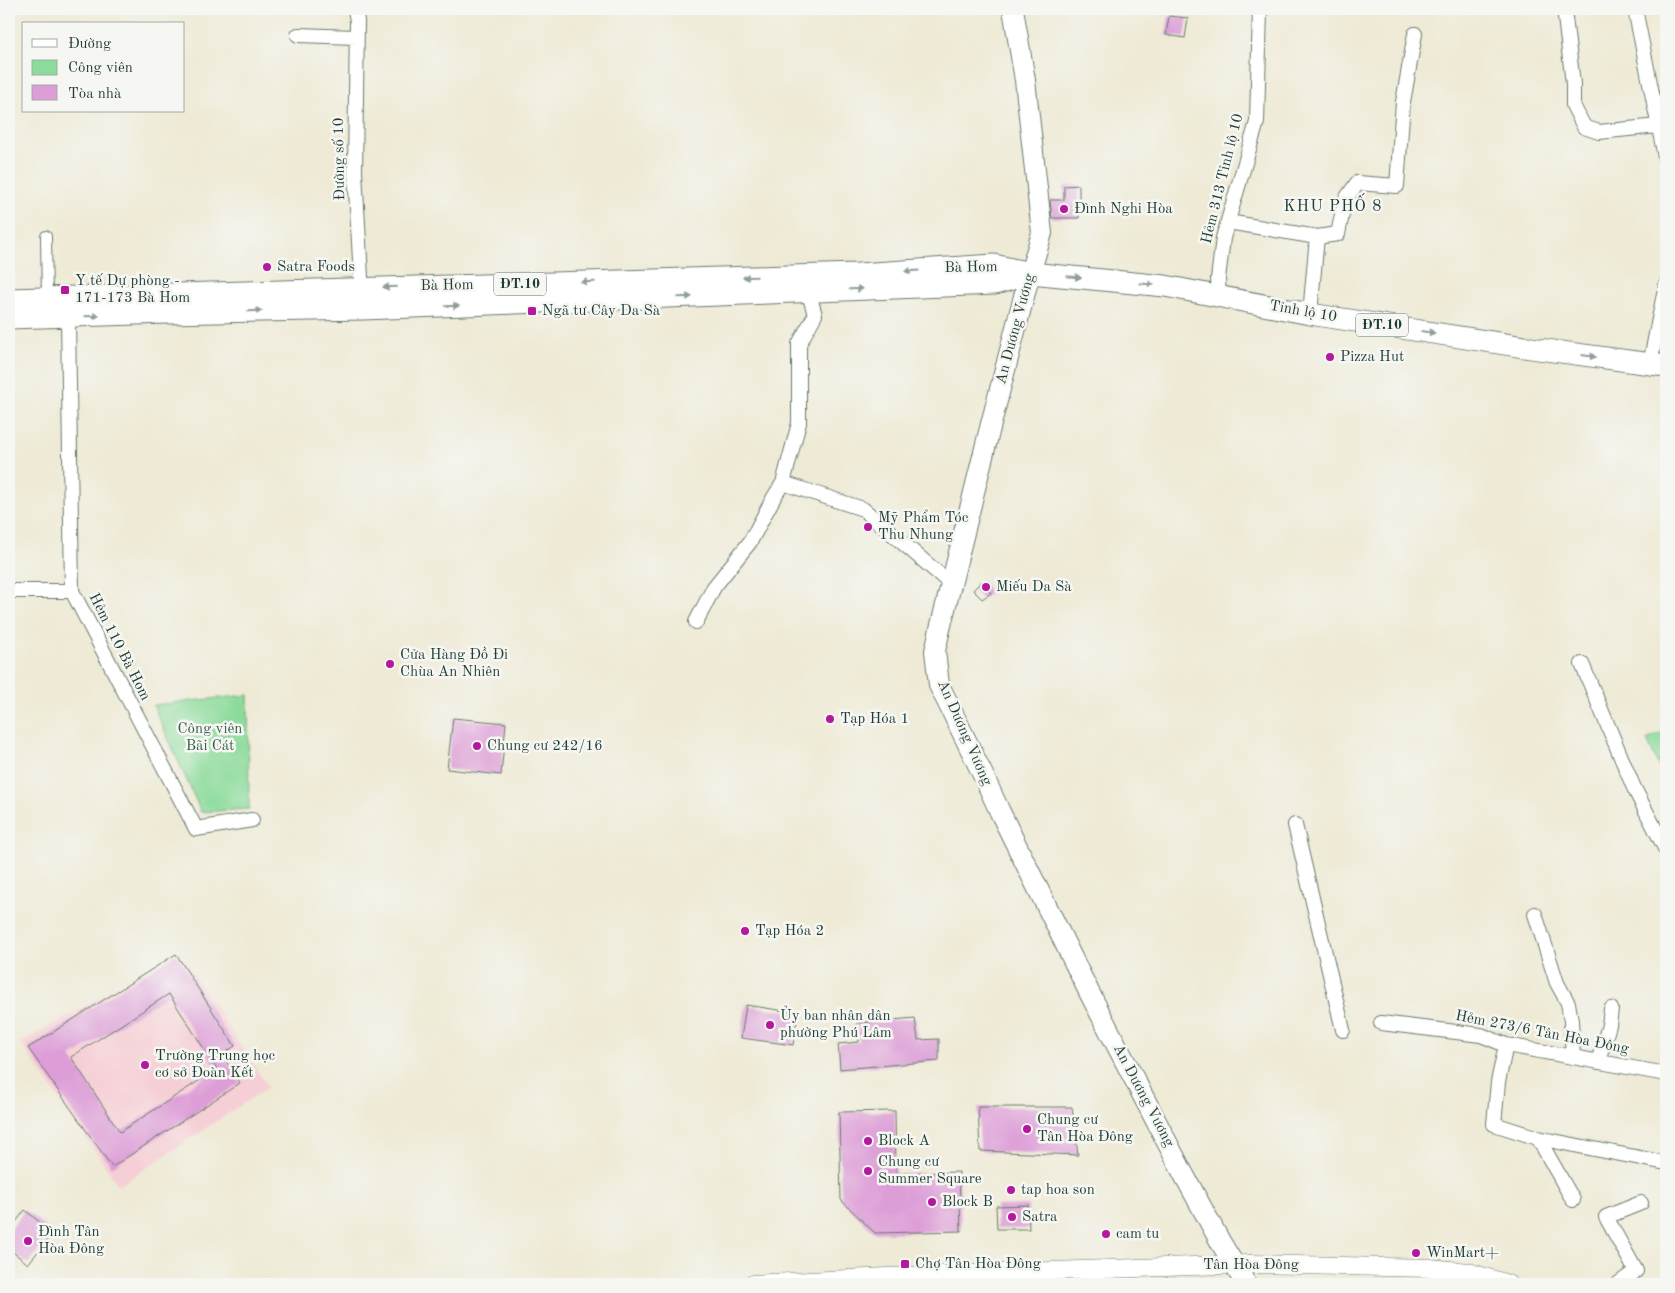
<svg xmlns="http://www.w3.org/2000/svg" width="1675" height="1293" viewBox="0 0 1675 1293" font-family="'Old Standard TT',serif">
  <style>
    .built { fill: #f6cfd6 }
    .green { fill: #8cdb9b; stroke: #568c68 }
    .building { fill: #dd9ed7; fill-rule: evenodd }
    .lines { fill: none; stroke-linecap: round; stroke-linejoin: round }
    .pedestrian-casing { stroke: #677a6c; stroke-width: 12 }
    .minor-casing { stroke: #677a6c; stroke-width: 16 }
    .tertiary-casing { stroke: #677a6c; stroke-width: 19 }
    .secondary-casing { stroke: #677a6c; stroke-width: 22 }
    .primary-casing { stroke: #677a6c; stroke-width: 23 }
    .pedestrian { stroke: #fff; stroke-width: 10 }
    .minor { stroke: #fff; stroke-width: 14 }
    .tertiary { stroke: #fff; stroke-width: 18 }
    .secondary { stroke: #fff; stroke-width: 20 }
    .primary { stroke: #fff; stroke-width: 21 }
    .oneway { fill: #8f9e9a }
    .poi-dot { fill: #b5179e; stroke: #f6f6f2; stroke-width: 2 }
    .labels { text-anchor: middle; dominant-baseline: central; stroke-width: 5; stroke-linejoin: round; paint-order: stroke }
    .shield { fill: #f6f6f2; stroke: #60746d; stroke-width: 1 }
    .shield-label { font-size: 14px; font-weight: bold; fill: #1f3d34 }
    .street-label { font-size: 15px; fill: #1f3d34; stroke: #f6f6f2 }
    .poi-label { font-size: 15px; fill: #1f3d34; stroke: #f6f6f2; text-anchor: start }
    .park-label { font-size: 15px; fill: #355d49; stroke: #f6f6f2 }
    .neighbourhood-label { font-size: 16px; letter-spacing: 1px; fill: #1f3d34; stroke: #f6f6f2 }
  </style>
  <rect width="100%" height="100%" fill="#f6f6f2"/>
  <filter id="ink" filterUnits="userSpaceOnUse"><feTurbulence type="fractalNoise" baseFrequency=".02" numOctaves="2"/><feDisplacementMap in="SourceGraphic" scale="10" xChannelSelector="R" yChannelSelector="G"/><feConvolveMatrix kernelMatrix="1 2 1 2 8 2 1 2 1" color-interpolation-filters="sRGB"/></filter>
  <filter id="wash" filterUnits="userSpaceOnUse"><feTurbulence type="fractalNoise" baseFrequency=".0096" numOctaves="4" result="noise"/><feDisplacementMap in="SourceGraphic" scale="20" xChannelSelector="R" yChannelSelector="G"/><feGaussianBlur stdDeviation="1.12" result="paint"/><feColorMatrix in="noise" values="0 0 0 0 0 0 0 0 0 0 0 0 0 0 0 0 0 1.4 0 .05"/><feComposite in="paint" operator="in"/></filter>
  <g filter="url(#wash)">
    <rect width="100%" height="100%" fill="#eeead5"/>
    <path class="built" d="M179,952l89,135 -149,99 -98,-143z"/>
    <path class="green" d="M248,695l1,114 -48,3 -48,-107z
      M1666,730v53l-19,-43z"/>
    <g id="blocks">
      <path class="building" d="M1169,16l19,2 -3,20 -19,-3z
        M1079,185v33h-27l-2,-18h14v-14z
        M982,581l9,12 -9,6 -9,-9z
        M453,718l53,5 -5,52 -54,-6z
        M176,954l59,92 -13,9 18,28 -128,84 -84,-119zM169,994l48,75 -97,63 -49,-75z
        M746,1005l52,8 -5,32 -52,-7z
        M915,1018l3,22 21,-1v22l-99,8 -2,-25 21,-2 -2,-19z
        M978,1107h94l6,48 -98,-4z
        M895,1111l1,63 63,-2 2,59 -86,2 -34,-33 -2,-88z
        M1028,1205l1,24h-32l-1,-23z
        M25,1210l28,23 -25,31 -19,-15v-18z"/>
    </g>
  </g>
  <g filter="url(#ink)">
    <use href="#blocks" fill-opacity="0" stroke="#677a6c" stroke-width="1"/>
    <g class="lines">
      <g class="pedestrian-casing">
        <path id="pedestrian" d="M46,236l1,62"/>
      </g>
      <g class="minor-casing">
        <path id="minor" d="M355,9l2,12 -2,151 7,123
          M1564,9l9,75v21l11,22 15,5 59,-6
          M1635,9l31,153
          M298,35l58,2
          M1228,222l89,15
          M1219,297l-1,-18 5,-41 34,-116 3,-113
          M1310,314l7,-77 21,-3 7,-34 12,-17 40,3 6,-84 12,-68
          M68,317l4,274 124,238 56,-9
          M1650,364l16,-80
          M783,483l80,26 89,76
          M9,591h63
          M696,622l18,-35 36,-45 24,-45 9,-14 16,-60v-79l16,-29 -8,-29
          M1582,664l52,124 32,62
          M1295,825l48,205
          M1535,914l22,69 11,20 3,18 2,36
          M1381,1023l100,12 25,10 160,29
          M1506,1045l-8,37 -4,42 44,14 128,25
          M1598,1062l11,-37 2,-16
          M1538,1138l35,62
          M1618,1284l18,-13 -30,-54 35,-14"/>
      </g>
      <g class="tertiary-casing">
        <path id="tertiary" d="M753,1284l134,-7 363,-13 180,4 39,4 39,12"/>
      </g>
      <g class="secondary-casing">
        <path id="secondary" d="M1013,9l12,71 17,153 -12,40 -39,151 -51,205 -5,22 4,34 44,90 17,37 89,180 94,181 38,70 25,41"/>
      </g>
      <g class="primary-casing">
        <path id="primary" d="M9,299l849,-25 136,-9 36,8 135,13 145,28 221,34 135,18
          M9,318l159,-5 195,-4 632,-25 34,-10"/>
      </g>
      <use href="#pedestrian" class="pedestrian"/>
      <use href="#minor" class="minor"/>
      <use href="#tertiary" class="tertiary"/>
      <use href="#secondary" class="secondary"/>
      <use href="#primary" class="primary"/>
    </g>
    <defs><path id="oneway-solid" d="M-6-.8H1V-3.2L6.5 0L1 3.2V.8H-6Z" transform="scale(1.25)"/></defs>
    <g class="oneway">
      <use href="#oneway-solid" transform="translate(912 271) rotate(176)"/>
      <use href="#oneway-solid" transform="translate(750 277) rotate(178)"/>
      <use href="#oneway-solid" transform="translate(1074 277) rotate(5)"/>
      <use href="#oneway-solid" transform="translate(588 282) rotate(178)"/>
      <use href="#oneway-solid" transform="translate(1147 284) rotate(6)"/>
      <use href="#oneway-solid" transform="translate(390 287) rotate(179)"/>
      <use href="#oneway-solid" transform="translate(856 289) rotate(-2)"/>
      <use href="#oneway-solid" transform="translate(685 297) rotate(-2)"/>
      <use href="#oneway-solid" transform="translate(452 306) rotate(-2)"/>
      <use href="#oneway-solid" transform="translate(255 311) rotate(-1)"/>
      <use href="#oneway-solid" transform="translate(92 316) rotate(-2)"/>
      <use href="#oneway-solid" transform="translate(1428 332) rotate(8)"/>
      <use href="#oneway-solid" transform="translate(1589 356) rotate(8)"/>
    </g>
  </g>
  <g class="poi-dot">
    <circle cx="1064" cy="209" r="5"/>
    <circle cx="267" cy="267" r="5"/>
    <rect x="60" y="285" width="10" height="10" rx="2.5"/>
    <rect x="527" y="306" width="10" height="10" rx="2.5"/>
    <circle cx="1330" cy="357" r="5"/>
    <circle cx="868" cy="527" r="5"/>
    <circle cx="986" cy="587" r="5"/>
    <circle cx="390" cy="664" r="5"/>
    <circle cx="830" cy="719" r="5"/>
    <circle cx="477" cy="746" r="5"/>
    <circle cx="745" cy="931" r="5"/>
    <circle cx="770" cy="1025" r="5"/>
    <circle cx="145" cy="1065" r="5"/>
    <circle cx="1027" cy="1129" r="5"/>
    <circle cx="868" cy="1141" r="5"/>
    <circle cx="868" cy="1171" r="5"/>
    <circle cx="1011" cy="1190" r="5"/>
    <circle cx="932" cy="1202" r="5"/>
    <circle cx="1012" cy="1217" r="5"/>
    <circle cx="1106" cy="1234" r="5"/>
    <circle cx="28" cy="1241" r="5"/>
    <circle cx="1416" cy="1253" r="5"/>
    <rect x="900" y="1259" width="10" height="10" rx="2.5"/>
  </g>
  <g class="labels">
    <g class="shield">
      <rect x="494" y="272.5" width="52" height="23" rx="4"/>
      <rect x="1356" y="313.5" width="52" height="23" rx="4"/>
    </g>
    <g class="shield-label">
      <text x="520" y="284">ĐT.10</text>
      <text x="1382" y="325">ĐT.10</text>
    </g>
    <g class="street-label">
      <text transform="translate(340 159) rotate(-91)">Đường số 10</text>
      <text transform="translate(1223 179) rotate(-76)">Hẻm 313 Tỉnh lộ 10</text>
      <text transform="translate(971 268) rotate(-1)">Bà Hom</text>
      <text transform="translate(447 286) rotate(-1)">Bà Hom</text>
      <text transform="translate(1303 312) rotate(10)">Tỉnh lộ 10</text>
      <text transform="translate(1016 329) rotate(-75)">An Dương Vương</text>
      <text transform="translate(119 647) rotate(63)">Hẻm 110 Bà Hom</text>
      <text transform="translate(964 733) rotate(66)">An Dương Vương</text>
      <text transform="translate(1542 1033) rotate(11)">Hẻm 273/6 Tân Hòa Đông</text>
      <text transform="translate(1143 1096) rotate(62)">An Dương Vương</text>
      <text x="1251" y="1265">Tân Hòa Đông</text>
    </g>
    <g class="poi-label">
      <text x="1074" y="209">Đình Nghi Hòa</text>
      <text x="277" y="267">Satra Foods</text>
      <text x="75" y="281">Y tế Dự phòng -<tspan x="75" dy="17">171-173 Bà Hom</tspan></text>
      <text x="542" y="311">Ngã tư Cây Da Sà</text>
      <text x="1340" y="357">Pizza Hut</text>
      <text x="878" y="518">Mỹ Phẩm Tóc<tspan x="878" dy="17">Thu Nhung</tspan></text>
      <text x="996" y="587">Miếu Da Sà</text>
      <text x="400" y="655">Cửa Hàng Đồ Đi<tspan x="400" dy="17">Chùa An Nhiên</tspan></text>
      <text x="840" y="719">Tạp Hóa 1</text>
      <text x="487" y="746">Chung cư 242/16</text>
      <text x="755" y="931">Tạp Hóa 2</text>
      <text x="780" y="1016">Ủy ban nhân dân<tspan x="780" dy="17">phường Phú Lâm</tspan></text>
      <text x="155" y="1056">Trường Trung học<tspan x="155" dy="17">cơ sở Đoàn Kết</tspan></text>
      <text x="1037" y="1120">Chung cư<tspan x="1037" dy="17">Tân Hòa Đông</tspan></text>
      <text x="878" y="1141">Block A</text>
      <text x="878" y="1162">Chung cư<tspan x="878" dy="17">Summer Square</tspan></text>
      <text x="1021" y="1190">tap hoa son</text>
      <text x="942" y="1202">Block B</text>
      <text x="1022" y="1217">Satra</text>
      <text x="38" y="1232">Đình Tân<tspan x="38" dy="17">Hòa Đông</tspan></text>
      <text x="1116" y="1234">cam tu</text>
      <text x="1426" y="1253">WinMart+</text>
      <text x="915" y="1264">Chợ Tân Hòa Đông</text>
    </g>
    <g class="park-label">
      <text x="210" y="729">Công viên<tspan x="210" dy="17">Bãi Cát</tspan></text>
    </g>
    <g class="neighbourhood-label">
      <text x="1333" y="207">KHU PHỐ 8</text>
    </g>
  </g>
  <rect width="1675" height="1293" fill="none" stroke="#f6f6f2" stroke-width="30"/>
  <rect x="22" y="22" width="162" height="90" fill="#f6f6f2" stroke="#a0aca6"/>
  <rect x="32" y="39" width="25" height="8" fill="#ffffff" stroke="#a0aca6"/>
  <text x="68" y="48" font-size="15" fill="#1f3d34">Đường</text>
  <rect x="32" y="60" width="25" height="15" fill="#8cdb9b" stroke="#a0aca6"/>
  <text x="68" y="72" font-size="15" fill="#1f3d34">Công viên</text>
  <rect x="32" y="85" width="25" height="15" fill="#dd9ed7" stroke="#a0aca6"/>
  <text x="68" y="98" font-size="15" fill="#1f3d34">Tòa nhà</text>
</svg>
